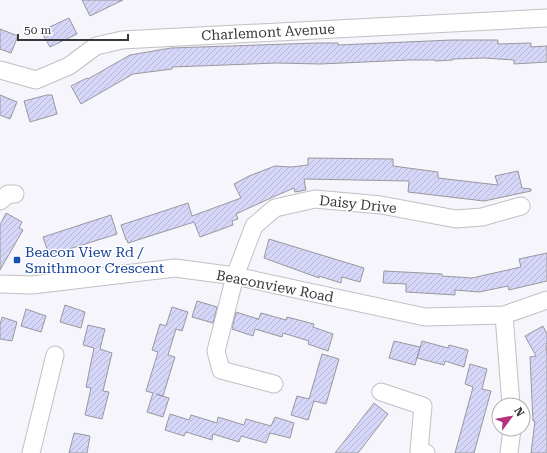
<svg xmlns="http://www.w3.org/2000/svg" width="547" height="453" viewBox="0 0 547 453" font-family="'Roboto Serif',serif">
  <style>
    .building { fill: url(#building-hatch); stroke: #98989d }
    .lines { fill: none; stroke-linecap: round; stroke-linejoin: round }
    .minor-casing { stroke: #c0c0c5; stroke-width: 19 }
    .minor { stroke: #fff; stroke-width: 17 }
    .transit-dot { fill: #1a4fb4; stroke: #fff; stroke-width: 1.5 }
    .labels { text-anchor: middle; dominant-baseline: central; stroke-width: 3; stroke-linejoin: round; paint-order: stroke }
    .street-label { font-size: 14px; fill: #38383b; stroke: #fff }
    .transit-label { font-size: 14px; fill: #164399; stroke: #fff; text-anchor: start }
  </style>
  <defs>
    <pattern id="building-hatch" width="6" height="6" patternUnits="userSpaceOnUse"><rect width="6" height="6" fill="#d5d6f8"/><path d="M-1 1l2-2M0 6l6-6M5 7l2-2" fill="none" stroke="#b8b8d6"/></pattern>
  </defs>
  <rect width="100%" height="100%" fill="#f5f5fb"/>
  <path class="building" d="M82,0h41l-33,16z
    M69,18l8,16 -27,13 -9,-16z
    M0,29l18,7 -7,17 -11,-4z
    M452,40h46v4l33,-1v4l16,-1v16l-33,2v-4l-30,-2 -31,1v1l-18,1v-1h-26l-89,4 -43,-1 -105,4v2l-39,5 -52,30 -10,-18 16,-8 1,1 42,-24 41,-7 146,-5h21v2z
    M0,95l17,7 -7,17 -10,-4z
    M47,95h5l5,19 -27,8 -6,-21z
    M308,158l85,1v7l45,6v6l60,7 -3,-9 23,-5 4,17 9,1v2l-47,10 -76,-9 1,-11 -105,-2 2,11 -11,2 -1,-4 -21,9 -37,17 2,5 -6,2 1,4 -33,12 -6,-15 -66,21 -1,-3h-1l-5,-15 67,-22 4,13 49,-18 -7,-14 15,-8 26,-10 16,1 17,-2z
    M6,213l16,9 -3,6 4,2 -23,40v-45z
    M111,215l6,19 -67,21 -1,-3h-1l-5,-15z
    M269,239l95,29 -4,14 -18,-5 -1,6 -22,-7v2l-55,-20z
    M547,253v28l-38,9 -1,-4 -29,6 -24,-2v5l-49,-3v-8l-23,-1 1,-12 58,3v2l30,2 49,-11 -2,-8z
    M197,301l20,6 -4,16 -21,-6z
    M65,305l20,7 -4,16 -21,-6z
    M172,307l16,5 -6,19 -6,-2 -8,26 7,2 -12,39 -7,-2 13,4 -6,19 -16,-5 6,-19 -7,-2 12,-39 -6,-2 8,-26 6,2z
    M26,309l20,7 -5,16 -20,-6z
    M236,312l22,7v1l3,-7 25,7 1,-3 27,7 -1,3 20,7 -5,17 -20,-7 1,-3 -26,-8 -1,4 -27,-8 -2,7 -21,-7z
    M2,317l15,5 -5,19 -12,-2v-14z
    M88,325l17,4 -5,20 12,4 -9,38 6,1 -7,27 -17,-4 6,-27 -5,-1 8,-39 -11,-3z
    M543,326l4,8v9l-1,1 1,11v98h-16l4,-32h-2l-3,-64 6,-1 -11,-20z
    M394,341l26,6 -5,18 -26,-7z
    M422,341l26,7 1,-3 19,5 -4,17 -19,-6 -1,4 -27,-7z
    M322,354l17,5 -13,45 -12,-3 -6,19 -17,-5 6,-19 12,3z
    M470,364l17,5 -5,20 9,2 -17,62h-19l18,-66 -8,-3z
    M374,403l14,11 -30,39h-23z
    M170,414l19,6 2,-5 26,8 1,-6 26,8 2,-6 25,7 4,-9 19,6 -4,15 -20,-5 -4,10 -25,-7 -2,6 -26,-8 -1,6 -26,-8 -2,4 -19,-6z
    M74,433l16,3 -3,17h-18z"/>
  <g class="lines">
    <g class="minor-casing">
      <path id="minor" d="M0,70l36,10 33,-14 27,-20 26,-6 425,-22
        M0,201l8,-7h7
        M0,284l32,1 143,-17 60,8 190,41 79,-2 43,-15
        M504,315l7,90
        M274,384l-53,-14 -5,-19 19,-75 19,-50 21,-18 40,-9 66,6 75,14 26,-2 39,-11
        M381,392l42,14 -4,45 7,2
        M31,453l24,-98
        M509,453l3,-24"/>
    </g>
    <use href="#minor" class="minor"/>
  </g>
  <rect class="transit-dot" x="13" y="256" width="8" height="8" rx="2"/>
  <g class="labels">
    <g class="street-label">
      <text transform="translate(268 32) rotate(-3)">Charlemont Avenue</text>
      <text transform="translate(358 204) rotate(6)">Daisy Drive</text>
      <text transform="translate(275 286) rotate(11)">Beaconview Road</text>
    </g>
    <g class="transit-label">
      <text x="25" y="252">Beacon View Rd /<tspan x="25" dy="16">Smithmoor Crescent</tspan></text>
    </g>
  </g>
  <g transform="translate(511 417) rotate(58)"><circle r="19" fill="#ffffff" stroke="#afafb1"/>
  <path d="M0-3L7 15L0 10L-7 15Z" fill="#b4327b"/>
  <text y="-6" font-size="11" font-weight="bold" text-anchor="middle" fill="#38383b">N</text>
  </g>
  <path d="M18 34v6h110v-6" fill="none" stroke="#38383b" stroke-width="2"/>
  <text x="24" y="34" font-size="12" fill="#38383b" stroke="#ffffff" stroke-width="3" paint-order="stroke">50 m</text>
</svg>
